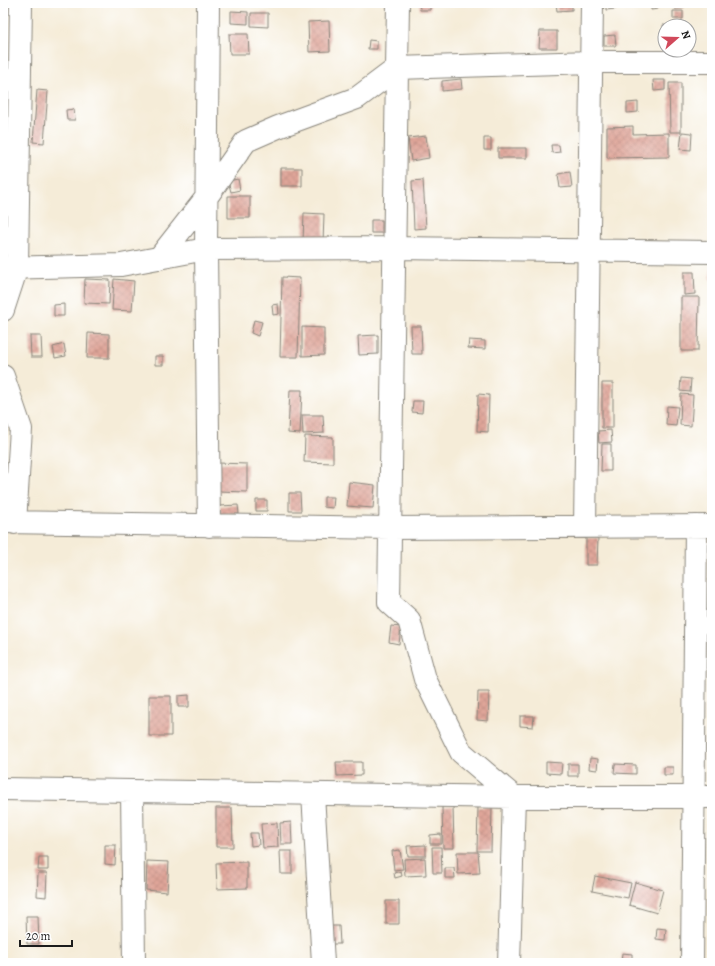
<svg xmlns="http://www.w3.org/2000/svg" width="715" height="966" viewBox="0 0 715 966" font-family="Alegreya,serif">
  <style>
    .building { fill: url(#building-cross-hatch) }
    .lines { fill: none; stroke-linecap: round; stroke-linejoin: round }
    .minor-casing { stroke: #88847a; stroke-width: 24 }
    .minor { stroke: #fff; stroke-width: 22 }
  </style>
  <defs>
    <pattern id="building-cross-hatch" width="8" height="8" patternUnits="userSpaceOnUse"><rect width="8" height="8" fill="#dfa599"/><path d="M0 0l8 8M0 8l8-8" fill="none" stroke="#bf8d83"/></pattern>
  </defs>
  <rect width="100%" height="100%" fill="#fff"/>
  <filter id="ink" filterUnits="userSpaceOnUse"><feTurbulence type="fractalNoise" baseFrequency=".025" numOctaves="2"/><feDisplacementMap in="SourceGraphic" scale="8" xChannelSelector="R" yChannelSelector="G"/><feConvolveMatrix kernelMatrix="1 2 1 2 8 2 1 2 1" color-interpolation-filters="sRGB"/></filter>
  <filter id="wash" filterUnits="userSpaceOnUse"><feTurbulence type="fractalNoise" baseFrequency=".012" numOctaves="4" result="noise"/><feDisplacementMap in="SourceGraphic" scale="16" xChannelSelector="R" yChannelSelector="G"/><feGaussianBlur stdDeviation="0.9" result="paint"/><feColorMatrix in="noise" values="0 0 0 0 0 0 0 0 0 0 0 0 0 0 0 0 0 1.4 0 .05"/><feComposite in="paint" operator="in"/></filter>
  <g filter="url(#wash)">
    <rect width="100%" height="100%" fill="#f5ecd8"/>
    <g id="blocks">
      <path class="building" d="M419,3h11v7h-10z
        M556,3h16v7l-15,1z
        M606,3h10v6l-10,1z
        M651,3h7v6l-7,1z
        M674,3h9l1,5 -9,1z
        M231,11l17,1v12l-17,-1z
        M673,11h10v8h-10z
        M251,13h17v14l-17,-1z
        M329,21l1,30 -21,1 -1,-30z
        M663,25h2v21h-2z
        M540,31h17v17h-18z
        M229,34h19l1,20h-19z
        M615,35l1,11h-12v-10z
        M369,40l8,1v8h-9z
        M461,79l1,10 -20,2v-10z
        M653,80h12v10l-11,1z
        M669,83h12v49h-11z
        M37,90l11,1 -4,52 -11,-1z
        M638,102v10l-11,1v-10z
        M74,109l1,11h-8l-1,-10z
        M633,126v8l36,-1v24l-62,1v-31z
        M682,132l10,1 -1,17 -11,-1z
        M426,136l3,22 -18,3 -3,-23z
        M484,138h7v12h-7z
        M551,145h8l1,7 -8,1z
        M498,148h29v10h-29z
        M281,168h21v18h-21z
        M570,172l2,15 -12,1 -2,-14z
        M238,179l2,11 -9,2 -3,-11z
        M423,180l3,48 -12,1 -2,-48z
        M228,196h22v22h-22z
        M304,213l20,1 -1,29 -20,-1z
        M371,220h11v13h-11z
        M711,268h1v12h-2z
        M684,272h10l1,22 -11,1z
        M282,277l18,1 -2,79h-18z
        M85,279l25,1 -1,24 -25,-1z
        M114,279l20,2 -2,30 -20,-1z
        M681,297h18l-1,54h-17z
        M64,304v12h-10v-11z
        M278,304l1,10 -6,1 -1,-10z
        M254,320l8,2 -4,14 -7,-3z
        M411,326h10l1,28h-10z
        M302,327l22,1v27l-22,1z
        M88,333l21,1v24h-22z
        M378,335v19l-19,1 -1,-19z
        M30,336h11l1,21h-11z
        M469,340l16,1v8l-17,-1z
        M64,344l2,12 -11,2 -2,-11z
        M155,356h8v9h-8z
        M681,378l10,1 -1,13 -10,-1z
        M602,383h11v45h-11z
        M290,390h12l-2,44 -12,-1z
        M478,394l11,1 -1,37 -11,-1z
        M681,394l12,1 -2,31 -11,-1z
        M413,401h10l-1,12 -10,-1z
        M667,406l11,1 -2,19 -10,-1z
        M302,415h21l1,18 -21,1z
        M611,430l1,12 -13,1 -1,-12z
        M305,436l28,1v26l-29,-1z
        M602,444h9v27h-10z
        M218,463l29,1v28l-29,-1z
        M349,482l26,3 -2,23 -26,-2z
        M289,493h11l1,18h-12z
        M324,497h10l-1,11 -9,-1z
        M256,500h11v11h-11z
        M238,505l1,9 -19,1v-9z
        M586,538h12l-1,27h-11z
        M391,626l10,1 -2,17 -10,-2z
        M478,692h11l-1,29 -11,-1z
        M189,695v12h-11v-11z
        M149,696h22v40h-22z
        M520,716h14l-1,11 -13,-1z
        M590,758l8,1 -1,11 -8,-1z
        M336,762h26v13l-25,1z
        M546,762l16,1 -1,11 -15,-1z
        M568,764h10v12h-10z
        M615,764l21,1v9l-22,-1z
        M664,767h9v8h-9z
        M453,806l1,42h-11l-1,-41z
        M478,807h14l-1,44h-14z
        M216,808h16l1,39h-17z
        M291,822l1,22h-11l-1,-21z
        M277,823l1,24 -15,1 -2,-24z
        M250,833h8l1,12 -8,1z
        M441,834v10h-11v-9z
        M105,845h11l-1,20 -10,-1z
        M426,845v11h-18l-1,-10z
        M432,847h9l1,26h-9z
        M400,850l3,19 -9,1 -2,-19z
        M280,851h12v23h-11z
        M457,852h21l2,21 -22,1z
        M39,857h9v13h-10z
        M425,858l1,17 -21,1 -1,-17z
        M147,861l22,1 -2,30 -21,-2z
        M247,862v26l-30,1 -1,-26z
        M445,868h9l1,10h-10z
        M401,871l1,5 -7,2 -1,-5z
        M38,873h9l-1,24 -9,-1z
        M595,876l36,7 -3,15 -36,-7z
        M635,882l28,8 -6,23 -28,-8z
        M386,901h13v23h-13z
        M26,916h12l1,28h-12z
        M331,926h8l1,18h-8z
        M657,928l9,1 -1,11 -9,-1z
        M622,953l10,1v9h-11z"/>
    </g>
  </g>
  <g filter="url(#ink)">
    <use href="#blocks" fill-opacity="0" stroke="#88847a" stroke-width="1"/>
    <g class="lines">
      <g class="minor-casing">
        <path id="minor" d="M208,3l-2,246 3,277
          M398,3l-9,599 20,18 16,59 36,73 53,45 -5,166
          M159,258l47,-60 40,-57 32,-14 79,-29 40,-30 195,-6h120
          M3,268l118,-3 85,-16 188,-1 318,4
          M3,310l14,-43 4,-264
          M3,376l18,53 -6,94
          M3,522l387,6 322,-2
          M585,527l7,-524
          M3,789l511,8h198
          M132,791l2,172
          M313,794l10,169
          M692,963l4,-437"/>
      </g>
      <use href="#minor" class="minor"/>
    </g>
  </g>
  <rect width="715" height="966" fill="none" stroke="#fff" stroke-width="16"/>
  <g transform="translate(677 38) rotate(70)"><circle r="19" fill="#ffffff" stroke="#a4a4a4"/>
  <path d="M0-3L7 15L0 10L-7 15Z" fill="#d1495b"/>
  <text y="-6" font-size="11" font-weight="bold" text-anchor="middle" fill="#1c1c1c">N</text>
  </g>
  <path d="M20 940v6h52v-6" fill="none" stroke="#1c1c1c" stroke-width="2"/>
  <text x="26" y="940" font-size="12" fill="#1c1c1c" stroke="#ffffff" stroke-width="3" paint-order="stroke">20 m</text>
</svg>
